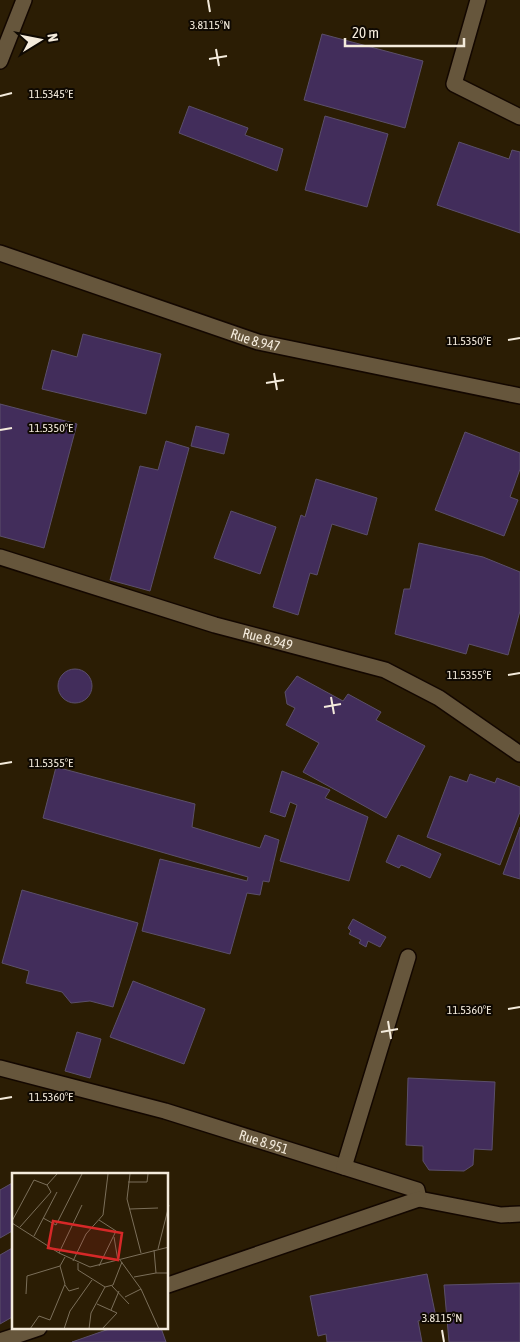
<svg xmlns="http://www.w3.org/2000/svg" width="520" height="1342" viewBox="0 0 520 1342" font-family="'Asap Condensed',sans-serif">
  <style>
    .building { fill: #422d5b; stroke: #5b4f6a }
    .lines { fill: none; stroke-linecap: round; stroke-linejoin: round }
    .street-casing { stroke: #130700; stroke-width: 18 }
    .street { stroke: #66563c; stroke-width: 15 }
    .ticks { fill: none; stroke: #f4ebdc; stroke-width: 2 }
    .labels { text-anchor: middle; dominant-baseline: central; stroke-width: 4; stroke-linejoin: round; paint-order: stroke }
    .street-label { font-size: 14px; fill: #f4ebdc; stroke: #0f0902 }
    .inset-road { fill: none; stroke: #7b6f5a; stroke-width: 1 }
    .view { fill: #d62828; fill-opacity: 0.15; stroke: #d62828; stroke-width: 2.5 }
    .inset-edge { fill: none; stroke: #f4ebdc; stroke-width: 2.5 }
    .ticks-label { font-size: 12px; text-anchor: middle; fill: #f4ebdc; stroke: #0f0902; stroke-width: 4; stroke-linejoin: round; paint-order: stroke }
  </style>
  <rect width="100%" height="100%" fill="#2b1d04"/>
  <path class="building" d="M322,34l101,27 -18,67 -101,-28z
    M189,106l59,22 -3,7 38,14 -6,22 -98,-38z
    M325,116l63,18 -21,73 -62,-17z
    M459,142l50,17 3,-9 8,2v81l-83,-28z
    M83,334l78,20 -15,60 -104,-25 10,-39 25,7z
    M0,404l77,20 -33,124 -44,-12z
    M196,426l33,8 -5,20 -33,-8z
    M465,432l55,21v16l-10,28 8,3 -14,36 -69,-26z
    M166,441l23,7 -39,143 -40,-11 30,-114 18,4z
    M316,479l61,19 -10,37 -35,-11 -15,51 -7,-2 -12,42 -25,-8 28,-92 4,2z
    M231,511l45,16 -16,47 -46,-16z
    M419,543l64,14 37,15v39l-12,44 -39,-11 -3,10 -71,-20 9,-45h6z
    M58 686a17 17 0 1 1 34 0a17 17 0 1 1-34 0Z
    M297,676l46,25 5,-7 33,18 -5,8 49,26 -39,72 -83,-46 16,-29 -33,-18 9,-17 -8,-4 -2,-12z
    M56,767l139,37 -3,23 68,21 5,-13 14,5 -10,42 -6,-1 -3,14 -13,-2 -17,61 -88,-23 18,-72 87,22 1,-4 -205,-59z
    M282,771l48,19 -5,8 43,19 -19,64 -69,-20 17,-56 -7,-3 -5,15 -15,-5z
    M470,774l25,9 2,-5 23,9v25l-20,53 -73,-28 23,-61 17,6z
    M520,827v52l-17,-5z
    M398,835l43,19 -11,24 -26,-12 -3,-1 -2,3 -13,-6z
    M22,890l116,33 -25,84 -23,-6 -19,2 -9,-11 -36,-9 3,-12 -27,-8z
    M353,919l33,18 -6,10 -12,-6 -2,6 -7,-4 2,-3 -12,-6 2,-3 -3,-3z
    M133,981l72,28 -21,55 -74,-27z
    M77,1032l24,7 -11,39 -25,-7z
    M408,1078l87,4 -3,68 -18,-1 -1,16 -9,6 -35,-1 -6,-9v-15l-17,-1z
    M14,1182v48l-14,8v-48z
    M14,1247v69l-14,8v-69z
    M427,1274l9,43 -18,4 4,21h-95l-1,-8 -8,2 -8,-40z
    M520,1283v59h-71l-5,-57z
    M112,1328h49l5,14h-94z"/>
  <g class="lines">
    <g class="street-casing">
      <g id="street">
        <path d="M478,0l-24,84 66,33"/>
        <path d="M0,61l24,-61"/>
        <path id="s1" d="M0,253l258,89 262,54"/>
        <path id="s2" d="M0,557l215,68 170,45 54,28 81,56"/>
        <path id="s3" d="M0,1068l165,43 252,79 2,9 82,16 19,-1"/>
        <path d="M344,1167l64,-210"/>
        <path d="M168,1285l251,-86"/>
        <path d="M0,1341l39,-13"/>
      </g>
    </g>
    <use href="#street" class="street"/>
  </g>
  <path class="ticks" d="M208,0l2,12M216,49l3,17M209,59l18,-3M0,96l12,-3M508,340l12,-2M274,373l3,17M266,383l18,-3M0,430l12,-2M508,675l12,-2M331,697l3,17M324,707l17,-3M0,764l12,-2M508,1009l12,-2M388,1021l3,18M381,1032l17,-3M0,1099l12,-2M442,1330l2,12"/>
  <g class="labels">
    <g class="street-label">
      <text stroke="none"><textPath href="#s1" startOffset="270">Rue 8.947</textPath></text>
      <text stroke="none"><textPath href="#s2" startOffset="280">Rue 8.949</textPath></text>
      <text stroke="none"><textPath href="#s3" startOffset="274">Rue 8.951</textPath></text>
    </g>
  </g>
  <g transform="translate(12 1173)">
    <rect width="156" height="156" fill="#2b1d04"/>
    <path class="inset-road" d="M118,1l-3,25 14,54M116,9h19l1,-8M118,36l28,-1M31,45l13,7 26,-51M87,47l17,11 -17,35M0,48l22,-41 13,5 10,-11M0,50l47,30 31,14 79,-20M8,54l31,-35 -4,-7M22,63l23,-44M102,64l4,24M146,76l11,-44M142,77l2,23h13M47,80l23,-48M108,87l21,29 18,40M61,88l13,-27 17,-19 5,-41M66,90v7l27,17 8,-2 9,-23M122,104l22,-4M53,112l4,6 10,-3M100,113l17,18M14,121l1,-18 33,-10M113,124l16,-8M85,131l20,9 -15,16M99,137l8,-19M18,156l9,-13 11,4 15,-36 -5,-18 5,-9M52,156l6,-18 22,-31M77,156l2,-16 14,-26"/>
    <path class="view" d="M41,48l69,12 -4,27 -70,-12z"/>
    <rect width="156" height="156" class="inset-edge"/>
  </g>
  <g class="ticks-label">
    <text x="210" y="29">3.8115°N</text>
    <text x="51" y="98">11.5345°E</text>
    <text x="469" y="345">11.5350°E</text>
    <text x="51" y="432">11.5350°E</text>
    <text x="469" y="679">11.5355°E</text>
    <text x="51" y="767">11.5355°E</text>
    <text x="469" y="1014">11.5360°E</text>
    <text x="51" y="1101">11.5360°E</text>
    <text x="442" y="1322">3.8115°N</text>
  </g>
  <g transform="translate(40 40) rotate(80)" stroke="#0f0902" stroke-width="4" paint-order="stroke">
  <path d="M0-4L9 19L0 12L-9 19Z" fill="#f4ebdc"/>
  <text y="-8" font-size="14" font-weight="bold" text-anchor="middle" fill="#f4ebdc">N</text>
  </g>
  <path d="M345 38v8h119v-8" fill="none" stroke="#f4ebdc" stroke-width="2.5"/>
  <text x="352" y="38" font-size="15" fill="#f4ebdc" stroke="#0f0902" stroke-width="4" paint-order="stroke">20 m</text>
</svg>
